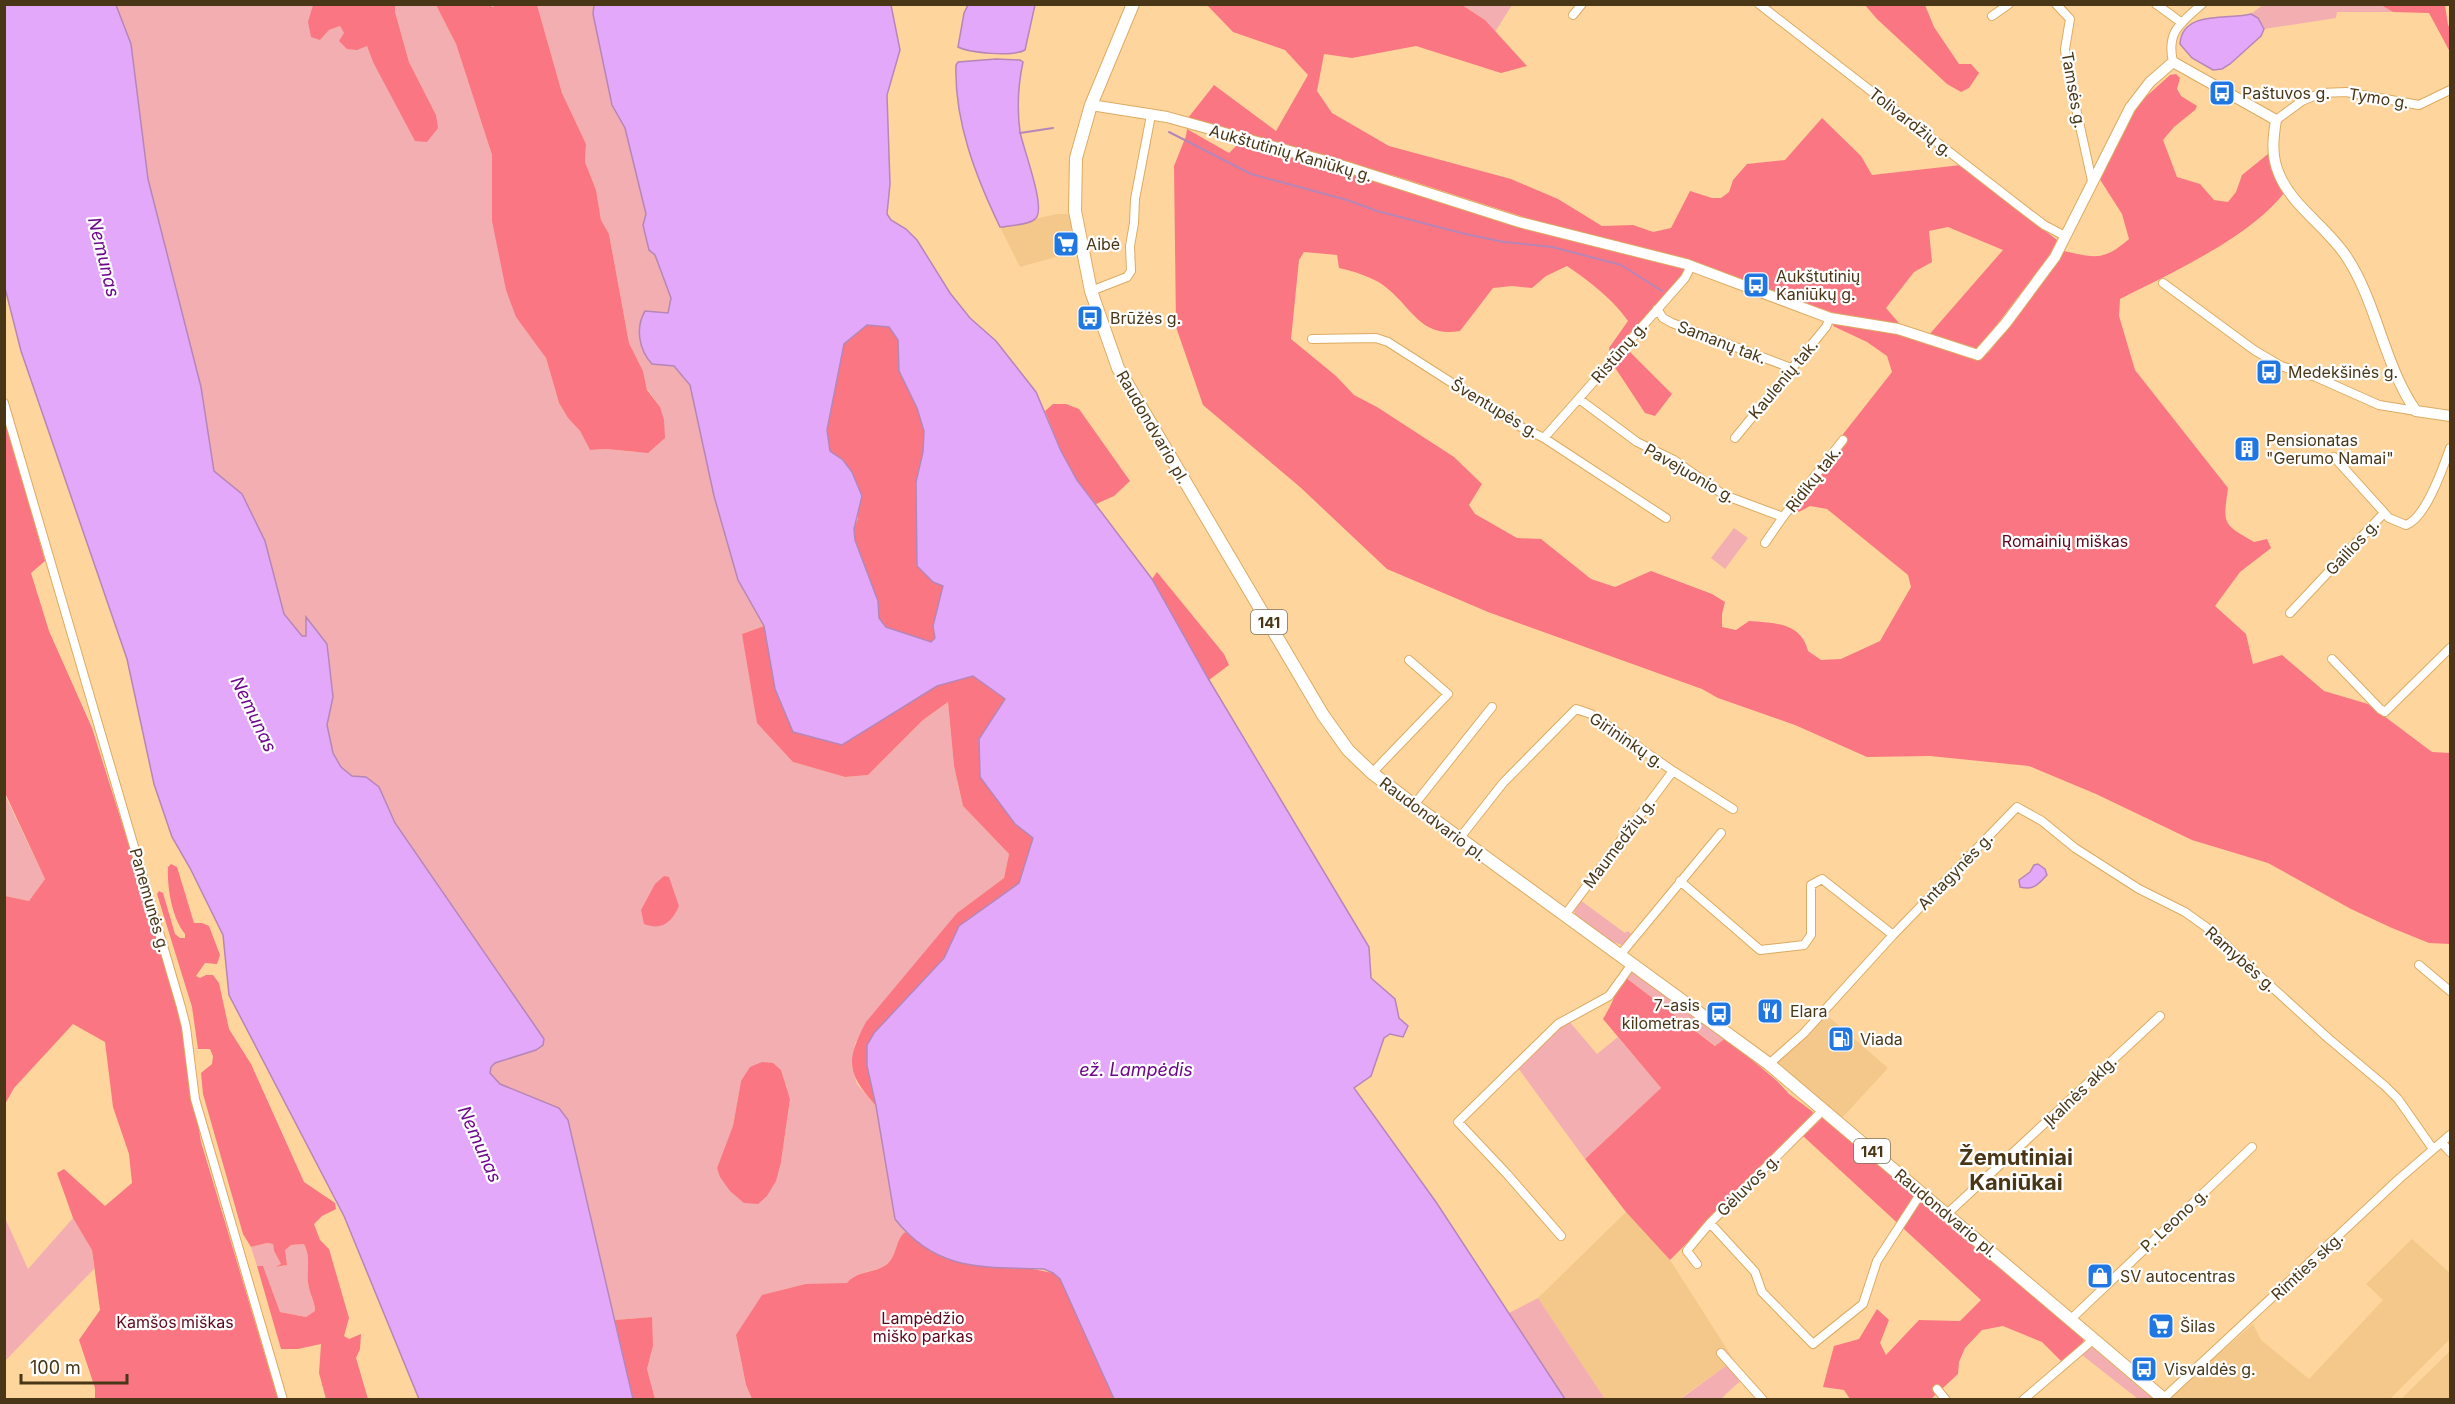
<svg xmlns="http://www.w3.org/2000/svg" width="2455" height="1404" viewBox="0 0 2455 1404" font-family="Inter,sans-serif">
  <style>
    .built { fill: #f3c88a }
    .green { fill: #f3aeb1; fill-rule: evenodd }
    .forest { fill: #fa7682 }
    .water { fill: #e4a8fb; stroke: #b686b7; stroke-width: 1.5; fill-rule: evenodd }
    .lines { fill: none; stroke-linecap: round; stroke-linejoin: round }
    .stream { stroke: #b686b7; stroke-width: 2 }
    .minor-casing { stroke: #dcab62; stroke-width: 10 }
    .tertiary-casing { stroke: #dcab62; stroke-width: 12 }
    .primary-casing { stroke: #dcab62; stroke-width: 14 }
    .minor { stroke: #fff; stroke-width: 8 }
    .tertiary { stroke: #fff; stroke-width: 10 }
    .primary { stroke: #fff; stroke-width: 12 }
    .labels { text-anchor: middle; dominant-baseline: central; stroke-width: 4.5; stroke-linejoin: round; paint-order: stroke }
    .shield { fill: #fefefe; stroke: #7f725c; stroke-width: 1.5 }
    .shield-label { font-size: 15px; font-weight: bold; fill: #493617 }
    .street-label { font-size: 16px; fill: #493617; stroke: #fefefe }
    .poi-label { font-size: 16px; fill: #493617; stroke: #fefefe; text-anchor: start }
    .park-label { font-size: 16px; fill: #5c061a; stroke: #fefefe }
    .water-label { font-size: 18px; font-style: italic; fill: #6e078b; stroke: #fefefe }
    .district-label { font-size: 22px; font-weight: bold; fill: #493617; stroke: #fefefe }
  </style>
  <rect width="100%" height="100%" fill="#fed69d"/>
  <path class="built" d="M1057,214h13l4,38 -54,15 -20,-40z
    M1822,1011l66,57 -46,50 -67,-58z
    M1626,1212l44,48 64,100 -55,39h-74l-67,-101z
    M2412,1239l38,34v66l-60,60 -216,1 -4,-4 83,-72 8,16 48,39 74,-79 -17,-16z
    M2450,1351v48h-49z"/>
  <path class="green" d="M2264,4l117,1 12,7h-56l-1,6 -72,11 -6,-11 -7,-4z
    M116,5h197l-1,7 8,28 9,-10 11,-4 4,7 23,13 6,16 63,53 -27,-53 -14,-50v-7h41l20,39 36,111v28l14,107 40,68 13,45 9,15 12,13 10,19 16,-1 29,3 25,-45 -13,-18 -4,-18 -14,-28 -20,-109 -8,-14 -5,-30 -11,-28 1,-18 -24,-51 -25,-88h57l-1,9 19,91 13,23 21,86 -3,11 6,25 6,5 16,43 -4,16 7,52 16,19 24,111 24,84 26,46 -22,8 51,128 52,15 23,-2 55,-55 25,-18 6,64 9,40 46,48 -5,24 -47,35 -102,130 -3,24 5,17 19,22 19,113 10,13c-10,8 -8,25 -19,33 -14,9 -28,4 -39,18l-17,2 -94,50 10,50 6,14h-97l-8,-30 6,-23 -2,-29 -36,3 -47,-200 -10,-12 -58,-24 -10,-11 1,-6 4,-4 41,-13 -141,-227 -16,-36 -13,-10 -14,-1 -11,-9 -8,-14 -6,-28 6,-28 -6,-53 -21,-18v10h-4l-18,-22 -19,-73 -23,-47 -28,-23 -13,-84 -53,-208 -17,-135zM781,1070l9,29 -9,63 -64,6 16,-41 8,-46z
    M1462,5h50l-17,27 -10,-12z
    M1734,528l14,10 -23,31 -14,-11z
    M4,793l41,86 -16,22 -24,-5z
    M1580,900l45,33 3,-2 4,4 -10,10 -12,-4 -35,-27 -1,-5z
    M1633,971l93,67 -10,8 -91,-69z
    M1568,1020l29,34 21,-17 43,51 -76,71 -67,-91z
    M5,1218l23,51 45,-51 19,31 2,20 -89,92z
    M267,1243l6,1 1,7 7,13 -3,3 9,-2 -3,-15 7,-5 13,-1c8,15 1,29 5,44 2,9 6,14 6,24l-9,5 -26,-5 -17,-45 -6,-1 -6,-19z
    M1538,1298l67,101h-40l-56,-86z
    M2089,1347h3l61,52h-15l-56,-44z
    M1727,1365l13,16 -17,16 1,2 -45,1z"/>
  <path class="forest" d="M486,4l7,3 2,-2h42l25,88 24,51 -1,18 11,28 5,30 8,14 20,109 14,28 4,19 13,17 4,13 1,18 -17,15 -42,-4 -16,1 -10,-19 -12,-13 -9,-15 -13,-45 -30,-41 -10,-27 -14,-69v-66l-36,-111 -20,-39z
    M313,5h82v7l14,50 27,53 2,13 -11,14 -12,-1 -42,-79 -6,-16 -10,4 -10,-1 -8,-8 5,-8 -4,-7 -11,4 -9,10 -9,-3 -3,-15z
    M1207,5h255l23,15 42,46 -26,7 -85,-27 -64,12 -28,-4 -7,37 15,22 57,33 122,33 47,20 44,27 31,-1 20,7 18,-4 19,-37 22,7h9l8,-6 4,-12 14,-16 38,-4 37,-42 39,38 11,19 89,-10 96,75 -2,8 -78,103 -49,-15 75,-86 -55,-23 -19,4 3,31 -18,10 -28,36 18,21 -62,-13 -174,-62 -126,-31 -140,-45 -214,-60 26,-33 62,46 32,-56 -23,-25 -52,-18z
    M1865,5h60l9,22 25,37h12l8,9 -10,15 -8,4 -14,-8 -70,-65z
    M2381,5h64l3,20 2,3v24l-21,-39 -36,-1z
    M2176,74l4,4 -3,11 4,7 16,10 -2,4 -21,17 -11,13 14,37 23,7 14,16 14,2 8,-10 6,-17 26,-21 16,39c-35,45 -113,80 -164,106l-1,17 16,54 93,118c-5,36 -6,36 26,54l13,-3 4,9 -31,24 -25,34 31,28 7,30 29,-9 42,36 44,13 64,48 18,1v191l-21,-1 -37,-15 -41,-19 -83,-46 -76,-23 -96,-46 -67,-28 -99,-10 -63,1 -72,-32 -77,-27 -16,-9 -214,-77 -101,-43 -87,-82 -97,-82 -27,-78 -2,-161 12,-30 1,-7 42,24 10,-10 448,124 -17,24 -60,63 -1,-6 19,-27c-15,-22 -39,-40 -61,-55l-21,10 -14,12 -20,-2 -19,2 -33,43c-41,7 -48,-25 -77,-46 -11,-8 -30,-14 -44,-17l-2,-13 -33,-3 -5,8 -8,79 45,37 18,19 23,12 77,50 28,27 -13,21 6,9 42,24 24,1 50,40 24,8 36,-16 61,23 13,8 -3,12v13l14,3 13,-9c25,2 52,1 59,30l13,9 20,-1 39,-18 31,-54 -3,-12 -81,-66 -17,-3 -11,6 -7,-5 48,-69 52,-66 -5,-16 -20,-14 -34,-16 2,-4 64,12 82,23 8,-5 75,-101c31,7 40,10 65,-12l-7,-25 -23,-36 40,-75 31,-28z
    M867,325l22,2 9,13 1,31 18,37 7,23 -1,21 -7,30 1,83 26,20 -10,41 2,12 -4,4 -45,-15 -7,-9 -1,-17 -23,-61 -1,-11 4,-11 -15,-58 -13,-9 -3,-21 17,-86z
    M1627,349l45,45 -17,22 -10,-3 -31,-47z
    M1053,404h13l13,5 51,72 -16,15 -18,8 -19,-24 -16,-29 -16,-40z
    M4,414l41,147 -14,12 18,58 43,97 86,273 23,141 77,257h-183v-11l-16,-48 21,-30 -8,-60 -19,-32 -16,-45 7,-4 41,37 27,-23 -3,-29 -16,-47 -8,-65 -32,-18 -59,64 -9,16v-208l24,5 16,-22 -40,-86z
    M1157,572l67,82 5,11 -20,15 -57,-101z
    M764,626l11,63 18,42 48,14 96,-59 36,-10 33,23 -27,40 36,85 19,14 -15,45 -60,43 -15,32 -70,75 -7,33 9,40c-29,-33 -31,-44 -10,-84l91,-109 47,-35 5,-24 -46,-48 -9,-40 -6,-64 -25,18 -55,55 -23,2 -52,-15 -36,-39 -15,-89z
    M171,864l6,3 17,56h8l7,3 11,29 -3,9 -12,-1 -9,13 4,2 6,-3h7l6,8 10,46 22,35 53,118 31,21 1,6 -14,7 -8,8 6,16 9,9 20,69 -5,18 5,3 12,-5 -1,15 -4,9 12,41h-42l-7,-26 2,-29 -23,5h-17l-24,-83h6l17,46 26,5 9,-6c0,-9 -4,-14 -6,-23 -4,-16 3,-29 -5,-44l-13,1 -6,5 2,15 -11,2 5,-3 -7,-13 -1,-7 -6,-1 -16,4 -8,-13 -40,-140 -2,-21 11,-9 1,-8 -3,-7h-12l-6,-42 -35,-113 2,-3 4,2 12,41 5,4h5v-4c-13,-16 -18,-46 -17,-67z
    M664,876l5,1 10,29c-7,16 -17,25 -35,18l-3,-14 14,-26z
    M1625,977l90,69 11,-8 51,43 12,13 24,18 -2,7 -141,141 -44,-48 -41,-53 76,-71 -58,-69c9,-14 13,-28 22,-42z
    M762,1062l11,1 8,7 9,29 -9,63 -5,19 -9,15 -9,8 -14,-1 -14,-12 -10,-14 -3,-9 16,-42 8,-45 9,-14z
    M1823,1117l261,222 -3,8 -18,16 -21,-21 -39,-16 -21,4 -17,18 -6,14 -1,12 -27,25h-81l-6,-9 -21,-3 11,-41 25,-7 18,-30 12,11 -9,23 6,12 33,-35 41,1 21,-21 -178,-164z
    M905,1232l21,16 127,25 7,6 54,120h-362l-6,-14 -10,-50 26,-40 44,-11 41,-1c10,-13 26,-9 39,-18 11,-8 9,-25 19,-33z
    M652,1317l1,29 -6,23 8,30h-22l-18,-79z"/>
  <path class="water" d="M4,5h112l15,39 17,135 53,208 13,84 28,23 23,47 19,73 18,22h4v-19l21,27 6,53 -6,28 6,28 8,14 11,9 14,1 13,10 16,36 149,216 -1,6 -7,5 -41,13 -4,4 -1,6 10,11 59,24 9,12 65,279h-214l-75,-183 -115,-221 -6,-60 -33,-67 -18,-31 -18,-53 -27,-125 -106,-308 -16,-63z
    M594,5h297l9,45 -13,45 3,89 -3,30 4,6 15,9 11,11 33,53 20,25 26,23 40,51 25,59 16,29 75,99 57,101 160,267 2,31 24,21 4,19 9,8 -5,11 -13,-3 -6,4 -13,38 -17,12 82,114 129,197h-451l-54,-120 -7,-6 -9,-4c-60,-2 -108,3 -149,-50l-19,-113 -9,-40v-21l7,-12 70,-75 15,-32 60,-43 14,-45 -18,-14 -35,-47 -1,-38 26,-40 -32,-23 -36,10 -95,59 -49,-13 -18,-43 -11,-63 -26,-46 -24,-84 -24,-111 -16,-19 -22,-2c-13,-14 -17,-36 -7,-53l23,2 3,-15 -16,-43 -6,-5 -6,-25 3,-11 -21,-86 -13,-23 -19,-91zM867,325l22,2 9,13 1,31 18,37 7,23 -1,21 -7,30 1,84 16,16 10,4 -10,40 2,12 -4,4 -45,-15 -7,-9 -1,-17 -23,-61 -1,-11 8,-33 -10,-24 -9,-12 -13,-9 -3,-21 17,-86z
    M968,5h67l-10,45c-12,7 -55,3 -67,-3l6,-34z
    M2251,14l7,4 6,11 -3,7 -31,28 -8,5 -9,1 -21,-12 -12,-14c2,-35 51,-24 71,-30z
    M996,59l24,1 3,2c-5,23 -6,47 -3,70 3,16 26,75 16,86 -6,7 -24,7 -32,9h-4c-24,-50 -46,-106 -44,-162l2,-3z
    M2038,864l7,5 2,6c-8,9 -14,16 -27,12l-1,-7 11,-8 4,-7z"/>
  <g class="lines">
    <path class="stream" d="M1169,132l82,42 96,26 30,11 88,23 39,8 48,5 69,18 41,26
      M1020,133l33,-5"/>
    <g class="minor-casing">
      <path id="minor" d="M1759,4l260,202 25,19 21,11
        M2056,4l14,15 -5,30 2,18 25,114
        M2156,4l26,19
        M1573,15l9,-11
        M1992,16l17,-12
        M2173,62c-7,-31 8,-39 29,-58
        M2276,120l26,-19 19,-8 25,-1 73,13 31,-15
        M2163,283l91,67 27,16 35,11 63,28 37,6
        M1091,291l36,-14 4,-6 -1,-25 4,-23 1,-24 16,-84
        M1657,309l6,9 9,5 119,45
        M1312,339l64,-1 12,4 133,85 23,11 122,80
        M1579,399l58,43 37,18 50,35 59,22 -18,26
        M4,403l177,604 5,20 9,72 88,301
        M1544,438l141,-160 6,-12
        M1735,438l91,-111 4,-9
        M2334,457l55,61 17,7c20,-7 37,-57 44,-77
        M1783,517l60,-77
        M2290,613l94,-100
        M2332,659l48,50 5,3 65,-64
        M1372,773l76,-79 -39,-34
        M1414,805l78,-98
        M1459,839l44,-56 73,-74 15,5 82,57 60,38
        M1680,881l80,69 44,-5 7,-10v-50l11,-6 71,56
        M1565,915l108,-144
        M1620,955l101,-122
        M2419,965l31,26
        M1769,1064l35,-31 89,-98 124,-128 25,14 33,27 64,41 46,23 21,15 123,112 56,47 13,13 35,50
        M2442,1143l8,9
        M1947,1214l213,-198
        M1710,1223l45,49 7,20 51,52 50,-40 14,-43 44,-68
        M1561,1236l-54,-62 -49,-52 100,-98 51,-28 23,-32
        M1697,1264l-10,-13 2,-3 21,-25 114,-114
        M2071,1319l181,-172
        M1721,1353l42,47
        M1937,1389l9,11
        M2164,1398l236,-220 50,-43
        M2023,1400l71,-61"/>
    </g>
    <g class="tertiary-casing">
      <path id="tertiary" d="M1091,105l76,12 180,50 172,55 167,42 144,54 68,11 80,26 28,-32 49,-66 75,-149 20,-26 23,-20 103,58c-3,18 -5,36 3,54 13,32 48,53 67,82 31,46 38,110 70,155l34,5"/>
    </g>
    <g class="primary-casing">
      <path id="primary" d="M1133,4l-42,101 -15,53 -1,53 16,80 27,77 205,347 25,35 24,23 42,32 355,259 396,336"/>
    </g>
    <use href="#minor" class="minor"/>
    <use href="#tertiary" class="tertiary"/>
    <use href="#primary" class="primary"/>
  </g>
  <defs>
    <g id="bus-square" transform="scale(1.35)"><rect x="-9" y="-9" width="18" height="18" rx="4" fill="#2077e1" stroke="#fefefe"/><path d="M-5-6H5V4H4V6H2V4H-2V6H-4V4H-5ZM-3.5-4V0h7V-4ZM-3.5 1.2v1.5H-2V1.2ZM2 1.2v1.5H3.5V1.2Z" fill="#fff"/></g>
    <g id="supermarket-square" transform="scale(1.35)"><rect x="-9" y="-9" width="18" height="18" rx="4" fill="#2077e1" stroke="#fefefe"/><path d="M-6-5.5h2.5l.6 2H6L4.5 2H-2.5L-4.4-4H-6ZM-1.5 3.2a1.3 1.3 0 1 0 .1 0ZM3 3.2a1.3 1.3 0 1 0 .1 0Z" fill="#fff"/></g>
    <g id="building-square" transform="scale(1.35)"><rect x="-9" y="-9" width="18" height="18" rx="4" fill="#2077e1" stroke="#fefefe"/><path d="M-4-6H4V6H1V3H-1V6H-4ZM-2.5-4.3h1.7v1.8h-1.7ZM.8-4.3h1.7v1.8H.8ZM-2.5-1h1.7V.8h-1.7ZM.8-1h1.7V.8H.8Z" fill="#fff"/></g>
    <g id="restaurant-square" transform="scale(1.35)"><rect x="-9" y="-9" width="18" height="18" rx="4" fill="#2077e1" stroke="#fefefe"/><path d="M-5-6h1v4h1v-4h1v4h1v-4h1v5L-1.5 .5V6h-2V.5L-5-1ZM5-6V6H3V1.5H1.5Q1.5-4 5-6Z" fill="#fff"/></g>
    <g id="fuel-square" transform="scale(1.35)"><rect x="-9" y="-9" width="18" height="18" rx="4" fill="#2077e1" stroke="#fefefe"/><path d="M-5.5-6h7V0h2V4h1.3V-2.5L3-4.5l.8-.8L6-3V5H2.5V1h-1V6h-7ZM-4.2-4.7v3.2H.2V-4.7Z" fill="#fff"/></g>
    <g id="shop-square" transform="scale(1.35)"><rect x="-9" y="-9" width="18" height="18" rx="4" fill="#2077e1" stroke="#fefefe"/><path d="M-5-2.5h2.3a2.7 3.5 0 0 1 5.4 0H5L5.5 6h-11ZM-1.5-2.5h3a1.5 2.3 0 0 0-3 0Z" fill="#fff"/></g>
  </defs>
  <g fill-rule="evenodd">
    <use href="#bus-square" x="2222" y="93"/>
    <use href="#supermarket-square" x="1066" y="244"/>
    <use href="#bus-square" x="1756" y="285"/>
    <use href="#bus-square" x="1090" y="318"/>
    <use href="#bus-square" x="2269" y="372"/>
    <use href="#building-square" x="2247" y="449"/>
    <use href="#restaurant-square" x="1770" y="1011"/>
    <use href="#bus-square" x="1719" y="1014"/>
    <use href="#fuel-square" x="1841" y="1039"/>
    <use href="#shop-square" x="2100" y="1276"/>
    <use href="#supermarket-square" x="2161" y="1326"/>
    <use href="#bus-square" x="2144" y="1369"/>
  </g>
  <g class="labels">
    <g class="shield">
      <rect x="1251" y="610" width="36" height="24" rx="4.5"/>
      <rect x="1854" y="1139" width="36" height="24" rx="4.5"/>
    </g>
    <g class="shield-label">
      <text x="1269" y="622">141</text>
      <text x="1872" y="1151">141</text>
    </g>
    <g class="street-label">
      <text transform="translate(2074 90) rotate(80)">Tamsės g.</text>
      <text transform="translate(2379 98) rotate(9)">Tymo g.</text>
      <text transform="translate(1911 122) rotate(38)">Tolivardžių g.</text>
      <text transform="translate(1291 153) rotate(16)">Aukštutinių Kaniūkų g.</text>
      <text transform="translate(1722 342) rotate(21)">Samanų tak.</text>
      <text transform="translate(1619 352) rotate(-49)">Ristūnų g.</text>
      <text transform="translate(1783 379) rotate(-50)">Kaulenių tak.</text>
      <text transform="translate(1495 408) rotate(31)">Šventupės g.</text>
      <text transform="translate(1153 427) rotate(60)">Raudondvario pl.</text>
      <text transform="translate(1690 473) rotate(30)">Pavejuonio g.</text>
      <text transform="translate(1813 479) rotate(-52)">Ridikų tak.</text>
      <text transform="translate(2352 547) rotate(-47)">Gailios g.</text>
      <text transform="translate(1627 740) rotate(34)">Girininkų g.</text>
      <text transform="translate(1433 819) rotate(37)">Raudondvario pl.</text>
      <text transform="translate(1619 843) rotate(-53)">Maumedžių g.</text>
      <text transform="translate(1955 871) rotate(-46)">Antagynės g.</text>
      <text transform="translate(150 900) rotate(74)">Panemunės g.</text>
      <text transform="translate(2241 959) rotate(42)">Ramybės g.</text>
      <text transform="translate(2080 1091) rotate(-44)">Įkalnės aklg.</text>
      <text transform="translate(1748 1185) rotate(-45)">Gėluvos g.</text>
      <text transform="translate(1946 1213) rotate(40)">Raudondvario pl.</text>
      <text transform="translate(2174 1220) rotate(-43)">P. Leono g.</text>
      <text transform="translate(2307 1266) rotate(-43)">Rimties skg.</text>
    </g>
    <g class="poi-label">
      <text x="2242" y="93">Paštuvos g.</text>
      <text x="1086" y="244">Aibė</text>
      <text x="1776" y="276">Aukštutinių<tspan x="1776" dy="18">Kaniūkų g.</tspan></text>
      <text x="1110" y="318">Brūžės g.</text>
      <text x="2288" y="372">Medekšinės g.</text>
      <text x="2266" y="440">Pensionatas<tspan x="2266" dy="18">"Gerumo Namai"</tspan></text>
      <text x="1700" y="1005" text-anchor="end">7-asis<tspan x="1700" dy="18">kilometras</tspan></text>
      <text x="1790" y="1011">Elara</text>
      <text x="1860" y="1039">Viada</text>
      <text x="2120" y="1276">SV autocentras</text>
      <text x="2180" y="1326">Šilas</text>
      <text x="2164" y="1369">Visvaldės g.</text>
    </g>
    <g class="park-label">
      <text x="2065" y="541">Romainių miškas</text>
      <text x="923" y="1318">Lampėdžio<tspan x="923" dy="18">miško parkas</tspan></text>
      <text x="175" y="1322">Kamšos miškas</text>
    </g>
    <g class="water-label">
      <text transform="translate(104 257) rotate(76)">Nemunas</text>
      <text transform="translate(254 714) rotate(64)">Nemunas</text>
      <text x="1136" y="1069">ež. Lampėdis</text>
      <text transform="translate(480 1144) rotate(66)">Nemunas</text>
    </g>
    <g class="district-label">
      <text x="2016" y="1157">Žemutiniai<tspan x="2016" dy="25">Kaniūkai</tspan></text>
    </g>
  </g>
  <rect width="2455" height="1404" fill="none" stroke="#493617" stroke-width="12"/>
  <path d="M21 1374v9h106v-9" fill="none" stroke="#493617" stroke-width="3"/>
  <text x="30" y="1374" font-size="18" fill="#493617" stroke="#fefefe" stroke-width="4.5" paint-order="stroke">100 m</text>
</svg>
